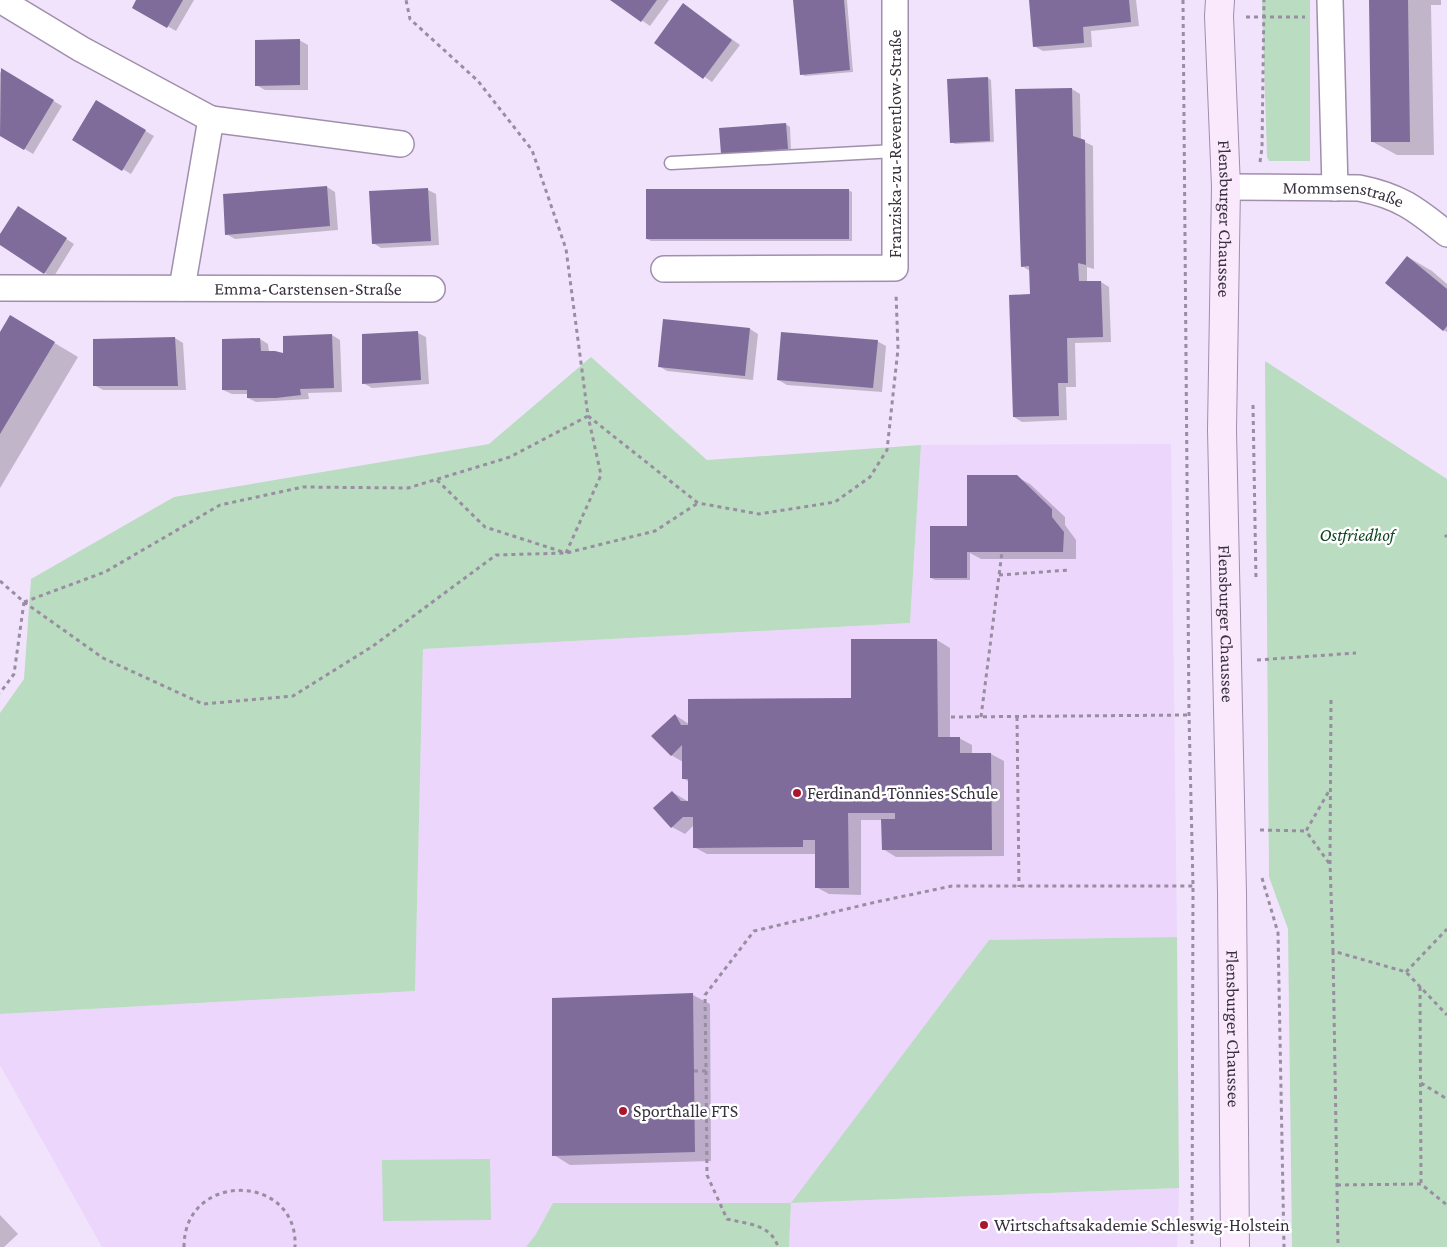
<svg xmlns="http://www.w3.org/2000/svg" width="1447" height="1247" viewBox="0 0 1447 1247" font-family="'Crimson Pro',serif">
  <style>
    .built { fill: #ecd6fc }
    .green { fill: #badcc1 }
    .shadow { fill: #0003 }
    .building { fill: #7f6c9b }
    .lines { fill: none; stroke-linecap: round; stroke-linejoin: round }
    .lane-casing { stroke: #a08fac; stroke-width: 15 }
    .street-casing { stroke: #a08fac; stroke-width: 28 }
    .secondary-casing { stroke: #a08fac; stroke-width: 30 }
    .path { stroke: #998ea1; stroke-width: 3; stroke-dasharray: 4 4; stroke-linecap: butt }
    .lane { stroke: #fff; stroke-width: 12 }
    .street { stroke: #fff; stroke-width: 25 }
    .secondary { stroke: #fae8fc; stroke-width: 28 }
    .poi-dot { fill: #ab162f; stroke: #fff; stroke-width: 2 }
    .labels { text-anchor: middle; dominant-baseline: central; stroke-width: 5; stroke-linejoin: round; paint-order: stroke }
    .street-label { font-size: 18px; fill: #39323e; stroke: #fff }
    .park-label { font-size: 18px; font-style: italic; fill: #0e4623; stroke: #fff }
    .poi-label { font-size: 18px; fill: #39323e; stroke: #fff; text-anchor: start }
  </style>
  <rect width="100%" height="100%" fill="#f2e3fc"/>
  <path class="built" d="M1171,444l6,493 -188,3 -197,263 387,-15 -2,59h-388l2,-44h-238l-17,31 -10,13h-424l-102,-182v-51l415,-23 8,-342 487,-26 11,-178z"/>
  <path class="green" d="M1262,0h48v161h-41l-2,-4z
    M591,357l116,103 214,-15 -11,178 -487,26 -8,342 -415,23v-301l24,-34 7,-100 143,-82 315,-53z
    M1265,361l182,118v768h-155l-4,-318 -19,-52z
    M1177,937l2,251 -388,15 -2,44h-263l10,-13 17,-31h238l198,-263z
    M490,1159l1,61 -108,1 -1,-61z"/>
  <path class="shadow" d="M138,0h56l-18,31 -42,-24z
    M612,0h57l-19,26z
    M794,0h53l6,72 -48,4 -4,-2z
    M1030,0h106l3,26 -48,5 1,16 -49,4 -9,-5z
    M1370,0h71v5h-10l3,150h-37l-24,-13z
    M684,5l56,40 -28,37 -56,-39z
    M299,40l9,5v45h-43l-9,-5z
    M2,70l60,36 -29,48 -33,-20v-61z
    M988,78l3,2 3,62 -39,2 -4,-2z
    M1072,89l8,5 1,46 12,6 1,123 -7,-2v15h14l8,5 2,55 -36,1 1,44h-10l1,33 -45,2 -8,-5 17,-121 -1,-25 -8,-5z
    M96,102l58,34 -23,38 -57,-34z
    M786,124l4,3 1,23 -65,5 -4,-2z
    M327,187l8,5 3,38 -103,9 -9,-5z
    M428,190l8,4 3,51 -58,3 -8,-5z
    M848,190l4,2v49h-201l-4,-2z
    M27,213l47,31 -21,34 -53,-34v-8z
    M1408,257l24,14 15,13v48l-4,-2z
    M11,317l67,40 -78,131v-153z
    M750,329l8,5 -5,46 -86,-9 -8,-5z
    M418,333l8,4 3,47 -57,4 -9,-5z
    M332,335l8,5 2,52 -34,1 1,6 -53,3 -8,-4v-4h-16l-9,-4 37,-51 8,5 1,8 16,3z
    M175,338l8,5 3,47h-83l-9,-5z
    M877,341l9,5 -4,46 -95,-7 -9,-5z
    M1017,477l13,7 35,33v8l11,15v19h-95l-11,-6v27h-35l-4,-2 36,-50z
    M937,640l13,8v90h9l13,7v9h19l13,7v95l-108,1 -13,-8v-29h-22v75l-32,-1 -13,-7v-33h-109l-13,-7v-22l-9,9 -13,-7v-35l17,10v-20l-6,-4v-16l-12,-7 4,-40 14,9 163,-24z
    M693,995l17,9 1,157 -141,4 -16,-10z
    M0,1215l18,19 -14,13h-4z"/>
  <path class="building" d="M136,0h47l-16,28 -35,-20z
    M610,0h47l-16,22z
    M793,0h51l6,70 -50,5z
    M1029,0h100l2,22 -48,5 1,16 -51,4z
    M1369,0h39l2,142h-39z
    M683,3l49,37 -29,39 -49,-36z
    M300,39v46l-45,1v-46z
    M1,68l53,32 -30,50 -24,-14z
    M988,77l2,64 -40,2 -3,-64z
    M1072,88l1,48 12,4 1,125 -8,-2 1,18h22l2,56 -36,1 1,45h-10l1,33 -46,1 -4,-122 21,-1 -1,-28 -8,1 -6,-178z
    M96,100l50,30 -24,41 -50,-31z
    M786,123l2,26 -67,5 -2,-26z
    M327,186l3,40 -105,9 -2,-41z
    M428,188l3,53 -59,3 -3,-53z
    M646,189h203v50h-203z
    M18,206l49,32 -23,36 -44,-29v-11z
    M1407,256l40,33v37l-4,5 -58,-48z
    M10,315l45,27 -55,92v-102z
    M663,319l87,9 -5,48 -87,-9z
    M418,331l3,49 -59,4v-50z
    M781,332l97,8 -5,48 -96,-8z
    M332,334l2,54 -34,1 1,6 -25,3h-29v-8h-25v-51l38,-1 1,13h14l8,2v-17z
    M175,337l3,49h-85v-47z
    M967,475h50l35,34v8l12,15 -1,20h-96v26h-37v-52h37z
    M851,639h86l1,98h22v16h31l1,97h-110l-1,-31h14v-6h-47l1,75h-34v-48h-12v7l-110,1v-31h-10l-12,11 -18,-20 19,-17 9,10h7v-22h-6v-34l-11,11 -20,-20 24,-22 6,11h7v-26l163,-1z
    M693,993l2,159 -143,4v-158z"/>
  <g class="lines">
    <g class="lane-casing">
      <path id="lane" d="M671,163l224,-12"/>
    </g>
    <g class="street-casing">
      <g id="street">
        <path d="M0,0l81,49 130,70"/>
        <path d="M1330,0l5,188"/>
        <path id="s1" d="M1226,187l133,1c40,8 56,20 88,46"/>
        <path d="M664,269l231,-1v-268"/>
        <path id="s2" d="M0,288l432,1"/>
        <path d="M182,288l29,-169 190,25"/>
      </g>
    </g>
    <g class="secondary-casing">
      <g id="secondary">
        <path id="s3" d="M1220,0l-1,16 7,171 -4,243 10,463 3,354"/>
      </g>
    </g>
    <path class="path" d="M1183,0l6,715 4,171 -1,361
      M1246,17h59
      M1260,162l2,-14 2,-148
      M1253,405l3,176
      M588,416l110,87 61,11 76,-12 35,-25 17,-27 11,-101 -2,-56
      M437,480l48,47 78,25
      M1445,535l2,2
      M566,553l35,-78 -13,-59
      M999,575l71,-5
      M0,581l24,21 -10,72 -14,19
      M24,602l81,-30 115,-67 83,-18 105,1 102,-31 78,-41 -22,-167 -34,-99 -54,-69 -68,-62 -4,-19
      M24,602l79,56 100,46 90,-8 80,-50 123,-91 70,-2 89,-22 43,-28
      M1257,660l99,-7
      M1331,700l-1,163 3,88 73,21 41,43
      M951,717l238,-2
      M981,717l21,-165
      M1017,717l2,170
      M1260,830l46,1
      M1329,863l-23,-32 23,-40
      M1262,878l16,55 6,314
      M1333,951l5,296
      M1406,972l41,-43
      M1420,987l1,197
      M694,1071h12l-1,-76 49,-64 122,-29 76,-16h241
      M706,1071l1,104 20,44c20,5 44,5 51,28
      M1421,1083l26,16
      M1337,1185l84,-1 26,21
      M184,1247c0,-77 115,-74 111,0"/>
    <use href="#lane" class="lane"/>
    <use href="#street" class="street"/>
    <use href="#secondary" class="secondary"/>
  </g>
  <g class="poi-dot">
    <circle cx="797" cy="793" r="5"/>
    <circle cx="623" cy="1111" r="5"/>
    <circle cx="984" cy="1225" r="5"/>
  </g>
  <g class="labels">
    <g class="street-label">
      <text transform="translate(895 144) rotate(-90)">Franziska-zu-Reventlow-Straße</text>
      <text stroke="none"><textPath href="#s1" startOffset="118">Mommsenstraße</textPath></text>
      <text stroke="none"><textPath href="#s3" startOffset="219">Flensburger Chaussee</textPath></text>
      <text stroke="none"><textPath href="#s2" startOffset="308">Emma-Carstensen-Straße</textPath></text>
      <text stroke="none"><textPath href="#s3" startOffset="624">Flensburger Chaussee</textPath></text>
      <text stroke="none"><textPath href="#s3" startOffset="1029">Flensburger Chaussee</textPath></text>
    </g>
    <g class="park-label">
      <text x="1357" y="535">Ostfriedhof</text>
    </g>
    <g class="poi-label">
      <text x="807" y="793">Ferdinand-Tönnies-Schule</text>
      <text x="633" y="1111">Sporthalle FTS</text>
      <text x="994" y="1225">Wirtschaftsakademie Schleswig-Holstein</text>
    </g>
  </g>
</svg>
